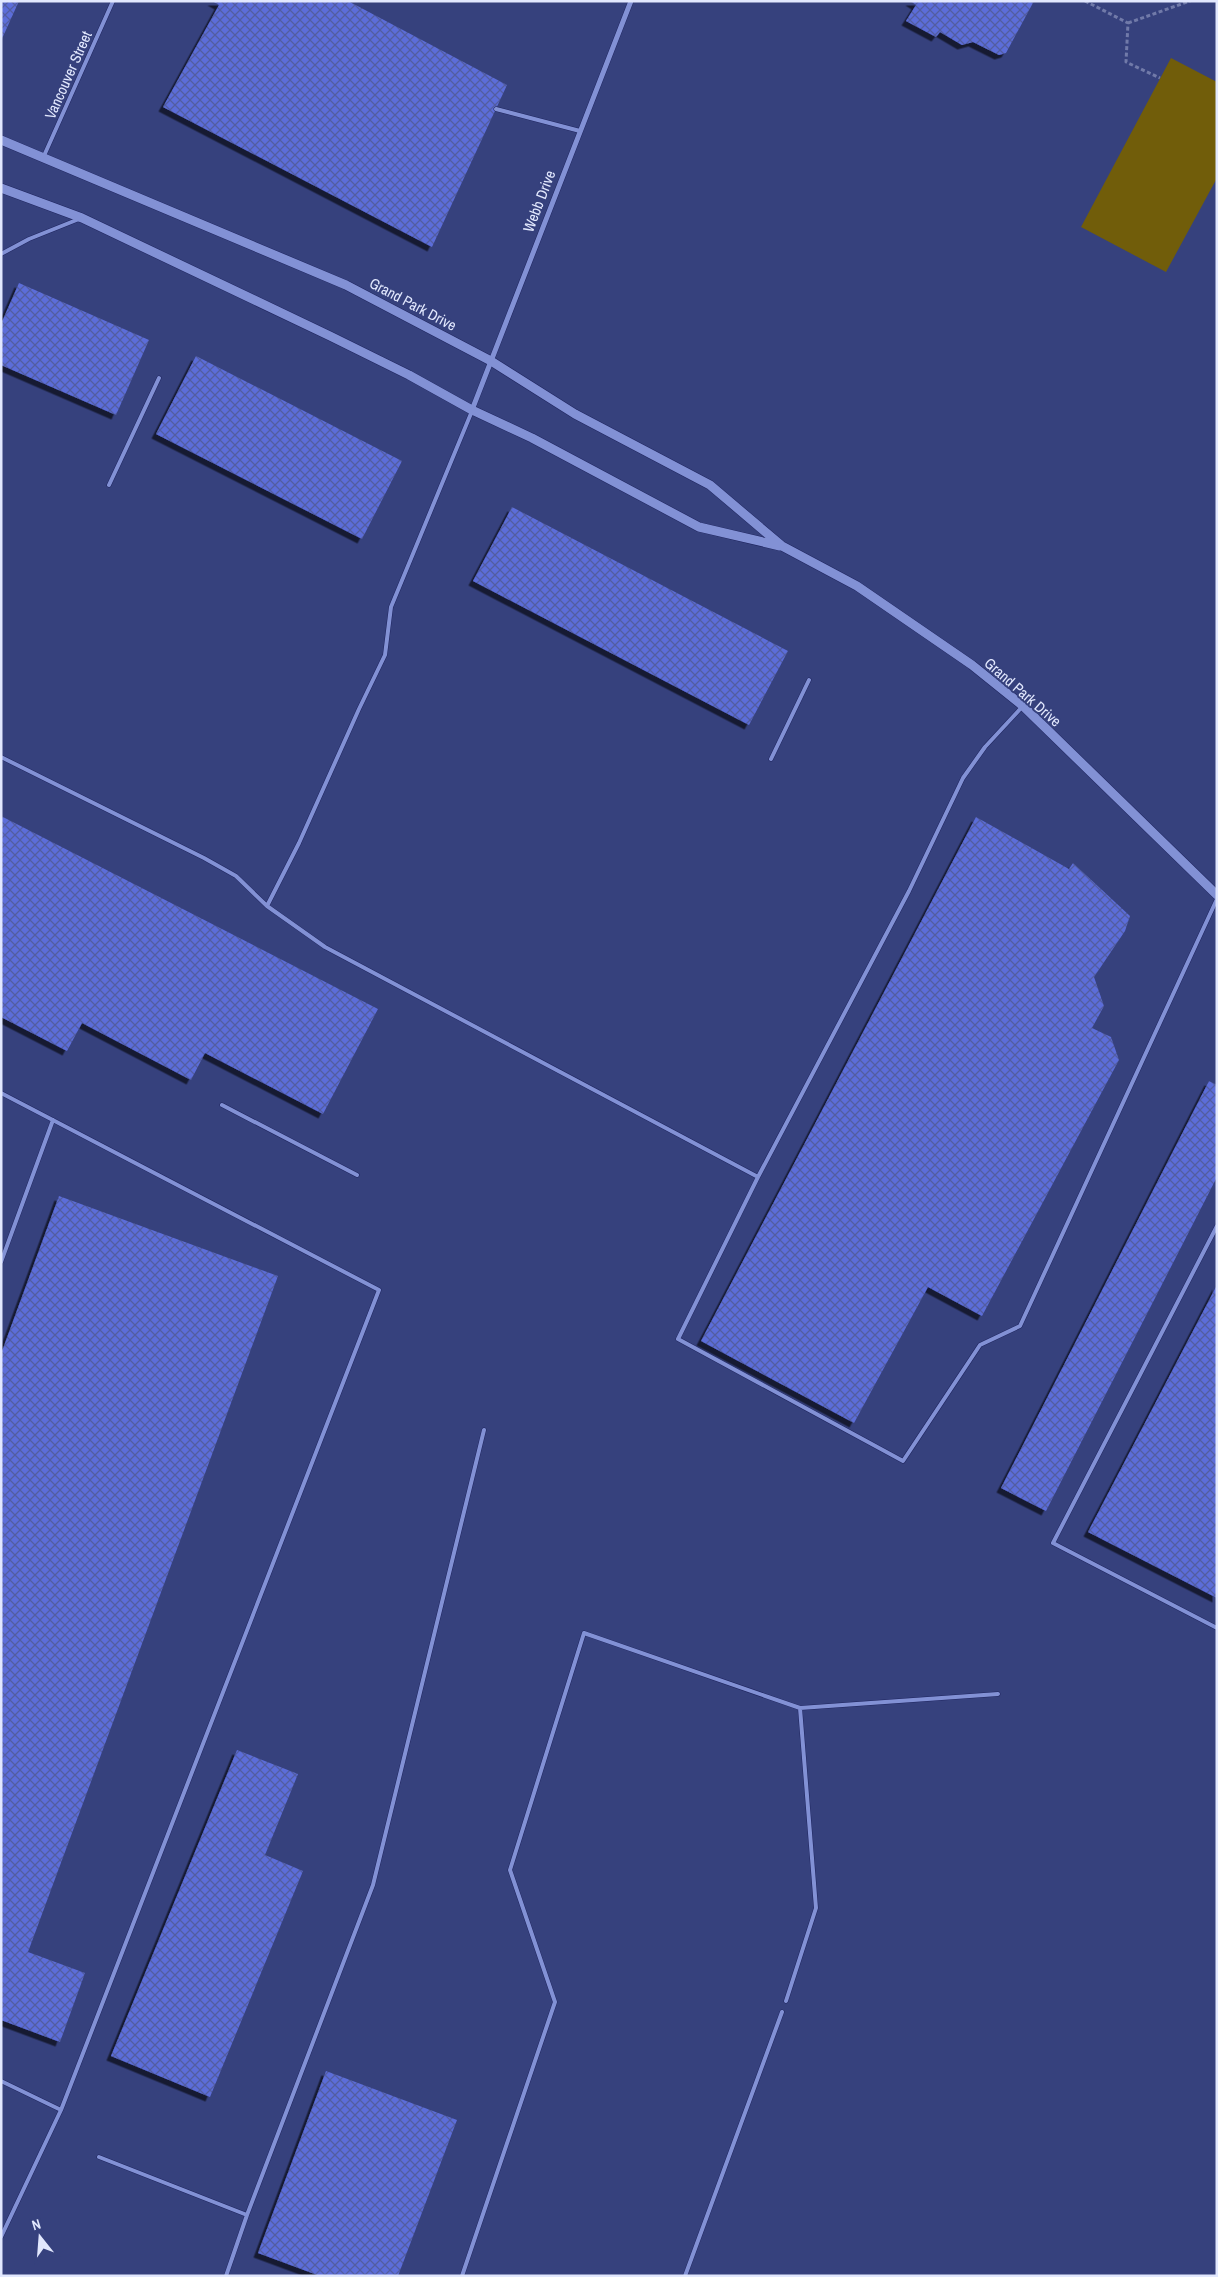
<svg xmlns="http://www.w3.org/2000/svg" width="1218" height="2277" viewBox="0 0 1218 2277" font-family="'Archivo Narrow',sans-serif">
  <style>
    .green { fill: #715d0a }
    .building { fill: url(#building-cross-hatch); filter: url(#shadow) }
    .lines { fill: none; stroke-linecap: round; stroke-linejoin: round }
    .service-casing { stroke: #1f255f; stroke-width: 5 }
    .minor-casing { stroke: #1f255f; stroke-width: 6 }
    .tertiary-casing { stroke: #1f255f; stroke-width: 10 }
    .path { stroke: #717aa9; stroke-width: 3; stroke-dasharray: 4 2.5; stroke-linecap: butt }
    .service { stroke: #8291d5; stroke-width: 4 }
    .minor { stroke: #8291d5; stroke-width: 5 }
    .tertiary { stroke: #8291d5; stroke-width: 9 }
    .labels { text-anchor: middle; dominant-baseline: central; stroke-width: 4; stroke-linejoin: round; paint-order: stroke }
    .street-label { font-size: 15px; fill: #e2e8fe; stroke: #36417d }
  </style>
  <defs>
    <pattern id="building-cross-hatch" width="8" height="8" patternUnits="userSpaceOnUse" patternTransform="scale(1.25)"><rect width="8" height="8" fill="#5c6dd9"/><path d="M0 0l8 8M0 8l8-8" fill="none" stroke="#525da1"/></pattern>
    <filter id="shadow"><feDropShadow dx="-4.5" dy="4.5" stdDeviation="0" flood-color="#0009"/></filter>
  </defs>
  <rect width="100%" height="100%" fill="#36417d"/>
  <path class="green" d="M1171,58l46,24v96l-51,94 -85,-45z"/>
  <path class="building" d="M1,1h18l-18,40z
    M212,1h136l159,84 -75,162 -269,-140 56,-102z
    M910,1h124l-28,52 -7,2 -26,-13 -11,3 -22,-13 -4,5 -30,-16 10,-16z
    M19,283l130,57 -33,75 -115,-50v-41z
    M196,356l206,105 -40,78 -206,-105z
    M512,507l276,144 -39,74 -276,-144z
    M1,816l377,193 -55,105 -118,-61 -14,27 -109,-57 -15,28 -66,-34z
    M976,817l93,52 4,-6 57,53 -5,15 -31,46 10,29 -12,22 19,9 8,23 -137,256 -54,-29 -74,136 -153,-82z
    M1209,1081l8,4v92l-171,334 -45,-23z
    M59,1196l219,80 -250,676 57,21 -25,69 -59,-22v-666z
    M1217,1285v313l-129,-66z
    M237,1750l61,24 -33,81 38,16 -93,226 -99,-41z
    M326,2071l131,49 -59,156h-78l-62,-23z"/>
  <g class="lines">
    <g class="service-casing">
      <path id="service" d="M496,109l84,22
        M43,158l70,-157
        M1,254l28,-15 50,-20
        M109,485l50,-107
        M1022,707l-37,40 -22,31 -54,113 -151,286 -80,162 225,122 77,-116 40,-19 197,-427
        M1,757l203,101 32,18 31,30 58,41 433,230
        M771,759l38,-79
        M267,906l32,-63 60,-134 26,-54 6,-48 81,-196
        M1,1093l378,197 -318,820 -60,127
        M222,1105l135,70
        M1217,1226l-164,317 164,85
        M1,1262l52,-142
        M800,1708l198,-14
        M1,2081l60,29
        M99,2157l148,58
        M226,2276l21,-61 126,-330 111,-455
        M462,2276l93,-274 -45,-132 74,-237 216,75 16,200 -30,93
        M685,2276l97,-264"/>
    </g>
    <g class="minor-casing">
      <path id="minor" d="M472,410l159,-409"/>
    </g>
    <g class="tertiary-casing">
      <path id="tertiary" d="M1,140l345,145 145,76 84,53 135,71 72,61 75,40 115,79 51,41 194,189
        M1,188l81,30 248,118 79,39 63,35 60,28 167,89 81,19"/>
    </g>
    <path class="path" d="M1085,1l43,22 -2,39 34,16
      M1128,23l62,-22"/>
    <use href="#service" class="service"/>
    <use href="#minor" class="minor"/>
    <use href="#tertiary" class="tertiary"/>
  </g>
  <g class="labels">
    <g class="street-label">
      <text transform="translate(68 75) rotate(-66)">Vancouver Street</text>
      <text transform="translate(539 201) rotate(-69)">Webb Drive</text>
      <text transform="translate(413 304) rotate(28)">Grand Park Drive</text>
      <text transform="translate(1023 692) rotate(41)">Grand Park Drive</text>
    </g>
  </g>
  <rect width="1218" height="2277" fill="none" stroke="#e2e8fe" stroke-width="5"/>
  <g transform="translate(40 2237) rotate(343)" stroke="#36417d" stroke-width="4" paint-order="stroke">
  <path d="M0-4L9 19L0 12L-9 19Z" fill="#e2e8fe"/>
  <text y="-8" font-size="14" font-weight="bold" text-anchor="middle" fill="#e2e8fe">N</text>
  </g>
</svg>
